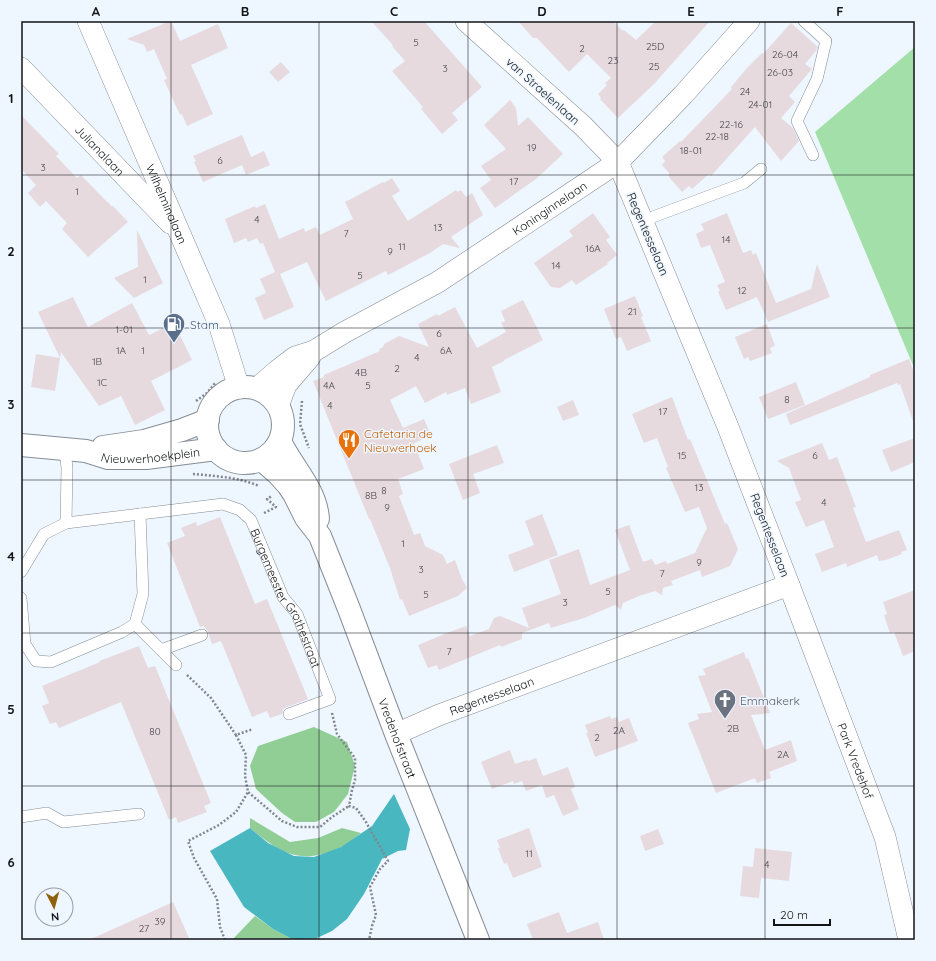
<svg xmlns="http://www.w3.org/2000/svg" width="936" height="961" viewBox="0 0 936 961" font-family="Quicksand,sans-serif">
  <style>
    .green { fill: #a3dfa8 }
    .forest { fill: #91ce96 }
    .water { fill: #49b7c0 }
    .building { fill: #e6dade }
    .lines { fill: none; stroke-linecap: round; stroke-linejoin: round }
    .service-casing { stroke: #868d95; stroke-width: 12 }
    .minor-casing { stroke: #868d95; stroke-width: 22 }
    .secondary-casing { stroke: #868d95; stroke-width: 24 }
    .path { stroke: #81878d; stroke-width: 2.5; stroke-dasharray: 2 2; stroke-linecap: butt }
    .service { stroke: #fff; stroke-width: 11 }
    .minor { stroke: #fff; stroke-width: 21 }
    .secondary { stroke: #fff; stroke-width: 22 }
    .grid { fill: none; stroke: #121518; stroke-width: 1; stroke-opacity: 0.55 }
    .labels { text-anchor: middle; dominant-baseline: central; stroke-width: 3; stroke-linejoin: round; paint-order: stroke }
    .number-label { font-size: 10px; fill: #47464a }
    .street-label { font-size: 12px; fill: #121518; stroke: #eef6ff }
    .service-label { font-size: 12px; fill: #4e5e75; stroke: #eef6ff; text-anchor: start }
    .food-label { font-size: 12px; fill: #c56008; stroke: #eef6ff; text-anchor: start }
    .worship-label { font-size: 12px; fill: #5b616d; stroke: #eef6ff; text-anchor: start }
    .neatline { fill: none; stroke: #121518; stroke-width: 1.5 }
    .grid-label { font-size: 13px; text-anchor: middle; font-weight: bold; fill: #121518 }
  </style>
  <rect width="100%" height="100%" fill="#eef6ff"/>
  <path class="green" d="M915,47v323l-100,-238z"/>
  <path class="forest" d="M314,727l33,15 8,24 -7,28 -14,18 -18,10h-21l-13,-9 -26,-24 -6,-23 8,-20z
    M250,818l40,24 28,-4 24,-10 19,5c-7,5 -13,11 -20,14 -40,19 -60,7 -91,-19z
    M255,916l18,13 17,9h27v2h-85z"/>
  <path class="water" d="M394,794l16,35 -4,21 -8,1 -16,8 -18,35 -17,25 -15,12 -15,7 -16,1 -11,-1 -17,-9 -29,-22 -34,-56 40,-23 18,15 26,13 20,1 27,-10 31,-21z"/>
  <path class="building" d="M170,21h1l9,20 38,-17 10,24 -37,17 22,49 -26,12 -5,-12 -2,1 -16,-35 3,-1 -13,-30 -7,3 -3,-7 -17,-6z
    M371,21h53l58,66 -30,26 6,7 -16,14 -21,-25 2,-2 -31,-36 13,-10 -13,-15 1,-1z
    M518,21h95l10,10 1,-1 12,10 20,-19h54l-56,63 -36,34 -18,-19 1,-1 -3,-4 9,-9 -2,-2 6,-5 -24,-24 -18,18 -32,-34h-4z
    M791,23l27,24 -2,4 -11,13 7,5 -23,27 6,6 -14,16 12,10 6,13 -18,20 -26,-34 -44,49 -2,-2 -17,15 -3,-3 -7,6 -13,-15v-4l-7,-8 3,-4 -3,-4 18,-16 1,1 51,-53 -1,-2 15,-18 16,-16 1,1z
    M281,62l9,10 -12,10 -9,-10z
    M510,100l6,8 2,18 10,-9 35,37 -27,25 -41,29 -15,-20 11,-8 -10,-14 25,-17 -22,-24z
    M21,115l38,39 -3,2 21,22 4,-3 26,27h1l3,4h2l15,16 -40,35 -26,-28 5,-6 -21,-22 -6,6 -12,-14 8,-8 -15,-16z
    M242,135l9,22 13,-6 6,14 -24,10 -4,-10 -39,17 -9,-20 2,-1 -3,-5z
    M392,178l8,13 -8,5 16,25 48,-31 1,2 4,-2 5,7 6,-4 11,22 -32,22 9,11 -17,-4 -13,9 -42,22 -2,-4 -60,30 -19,-39 -27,12 14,33 -30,13 -9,-22 11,-5 -6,-14 15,-7 -12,-29 -3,1 -3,-6 -9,4 -2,-4 -12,5 -9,-24 30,-13 1,2 9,-4 14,35 25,-11 1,4 11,-5 4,8 33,-16 -8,-17 38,-20 1,1z
    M593,213l17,24 -4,3 11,15 -10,8 1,1 -32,21 -4,-5 -12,8 -9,-1 -17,-24 39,-27 -4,-5z
    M727,213l16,40 8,-3 2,5 3,-2 20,50 35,-14 6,-25 13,33 -62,25 -11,-25 -31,13 -8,-18 2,-1 -3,-6 8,-3 -15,-37 -9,3 -5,-14 8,-4 -3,-6z
    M137,230l26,53 -29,15 -20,-20 24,-11z
    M635,296l8,20 -2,1 10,24 -24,10 -6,-14 -5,2 -12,-30z
    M73,297l15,30 44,-24 17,32 25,-12 18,37 -41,21 14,29 -30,15 -14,-29 -22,10 -38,-54 -6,39 -24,-4 5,-33 24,4 -22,-46z
    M523,300l20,40 -39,20v1l-12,6 9,25 -30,12 -6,-16 -18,7 -1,-3 -21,11 -9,-17 -26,14 13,28 21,-9 7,17 -17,7 10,26 -26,10 5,15 -4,2 15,39 6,-2 5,13 18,9 4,9 8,-4 7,19 5,9 -9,8 -49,20 -7,-17 -2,1 -10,-32 -20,-49h-1l-56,-138 11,-4v-2l56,-24 -1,-2 4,-2 1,-3 15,-8 30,11 -11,-23 19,-10 1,2 17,-9 22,41 29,-16 -5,-9 4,-2 -4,-10z
    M767,324l8,22 -5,2 2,5 -22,8 -2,-4 -4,2 -9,-22z
    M909,359l6,15v46l-2,1 -13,-37 -2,1 -1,-2 -107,42 -4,-11 84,-37v-2z
    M796,382l9,23 -37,14 -9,-22z
    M672,397l16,43 2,-1 35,85 2,-1 11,26 -8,17 -28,11 -2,-7 -29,11 2,4 -10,3 -1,7 -7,-4 -16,5 -16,7 -2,7 -6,-5 -31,13 -33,10 -2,-5 -27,10v6l-21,8 -1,-2 -61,25 -2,-5 -9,3 -10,-23 29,-12 19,-7 4,10 19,-7 5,-11 6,-2 29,12 -7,-20 39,-14 -12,-34 30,-11 11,36 40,-15 -15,-40 14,-5 14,37 9,-3 3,6 11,-4 1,3 28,-11 12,-25 -8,-21 -14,5 -19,-44 2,-1 -11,-29 -13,5 -12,-29z
    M573,400l6,15 -16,6 -6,-14z
    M915,438v24l-24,10 -9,-22z
    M822,443l7,17 8,-3 19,50 -3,1 13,34 33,-12 8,20 -6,2 1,2 -16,6 -7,1 -2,-6 -30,12 -1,-4 -24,9 -7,-18 19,-7 -10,-27 -18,7 -11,-25 6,-2 -12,-32 -12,-7z
    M497,445l7,18 -31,11 7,19 -17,7 -14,-36z
    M542,514l16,41 -44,17 -6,-17 26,-10 -9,-24z
    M220,517l35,87 12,-5 41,100 -21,8 -4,2 -1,5 -12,4 -3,-7 -15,6 -31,-76 -9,3 -4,-12 -4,-6 -4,1 -33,-84 18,-7 -4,-8 15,-6 1,4z
    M915,590v61l-12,5 -9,-24 -4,1 -6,-18 3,-1 -4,-12z
    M139,646l9,22 7,-2 56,137 -7,3 3,6 -29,11 -2,-6 -7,3 -48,-118 -62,26 -3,-6 -6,2 -8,-18 7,-3 -7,-17 58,-24 -1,-1z
    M744,652l2,7 2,-1 22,55 -19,2 14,35 26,-10 6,21 -28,11 2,6 -14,5 -2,-5 -39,15 -28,-70 11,-4 -2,-5 15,-2 -14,-36 8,-1 -3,-6z
    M610,716l1,3 6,-2 2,5 10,-4 9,23 -43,16 -9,-24h2l-3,-8z
    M510,750l5,14 12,-4 1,1 8,-3 7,18 25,-9 7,20 -4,2 8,20 -16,7 -9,-21 -8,3 -4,-13 -16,6 -4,-10 -8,3 -1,-3 -21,8 -11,-27z
    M529,828l13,39 -29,11 -6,-15 -3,1 -6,-16h2l-3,-8z
    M658,829l6,15 -19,7 -5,-15z
    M755,848l37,4 -3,29 -28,-3 -2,20 -19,-2 3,-30 10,1z
    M173,902l17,38h-101z
    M559,912l8,21 31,-11 6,18h-71l-6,-16z"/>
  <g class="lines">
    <g class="service-casing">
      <g id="service">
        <path d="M804,21l22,20 -9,38 -20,42 16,34"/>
        <path d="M642,221l102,-38 17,-14"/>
        <path d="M65,450l2,18 -1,55"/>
        <path id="s1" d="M21,572l23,-38 22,-11 157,-19 17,6 11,10 32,77 14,17 33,85 -41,15"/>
        <path d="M21,598l4,46 11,17 15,1 71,-30 13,-8 8,-30 -3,-80"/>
        <path d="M135,624l41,41"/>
        <path d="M161,650l41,-15"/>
        <path d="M21,817l26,-4 16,9 76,-8"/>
      </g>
    </g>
    <g class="minor-casing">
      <g id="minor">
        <path id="s2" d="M88,21l131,303 20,64"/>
        <path id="s3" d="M21,68l149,155"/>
        <path id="s4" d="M256,389l22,-19 17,-13 19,-6 31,-19 93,-50 180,-120 65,-67 66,-74"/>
        <path d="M278,406l8,-21 24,-28"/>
        <path id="s5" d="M789,585l96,252 24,103"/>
        <path id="s6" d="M396,734l43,-19 350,-130 -61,-158 -110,-265 -35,-36 -117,-105"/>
      </g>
    </g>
    <g class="secondary-casing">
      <g id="secondary">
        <circle cx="245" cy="425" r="38"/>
        <path d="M280,441c12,26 36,48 38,78"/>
        <path id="s7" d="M21,445l65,6 22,7h38l70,-9"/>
        <path d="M103,447l41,-6 38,-11 26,-10"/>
        <path id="s8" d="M262,460l16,14 10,11 6,9 12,24 14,18 29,73 47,125 82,206"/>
      </g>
    </g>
    <path class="path" d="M196,401l11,-8 9,-11
      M302,401l-2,23 9,24
      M193,474c22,2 45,3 66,12
      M264,513l12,-6 -9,-8 5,-3
      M187,675l24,23 25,37 17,-6
      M332,713l5,21 18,24v22l-3,10 -3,16 7,2 10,14 22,39 -8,8 -10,18 6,28 -4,11 -3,14
      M236,735l10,20 -1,21 3,16 34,29 15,6h23l12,-10 17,-11
      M225,940l-5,-13 -3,-28 -23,-41 -6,-17 31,-16 17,-13 12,-20"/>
    <use href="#service" class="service"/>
    <use href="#minor" class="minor"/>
    <use href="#secondary" class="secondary"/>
  </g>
  <path class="grid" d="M171,21v919M319,21v919M468,21v919M617,21v919M765,21v919M21,175h894M21,328h894M21,480h894M21,633h894M21,786h894"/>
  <defs>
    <g id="fuel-pin" transform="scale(1.15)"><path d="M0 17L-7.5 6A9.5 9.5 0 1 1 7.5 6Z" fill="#5c6f8a" stroke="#eef6ff"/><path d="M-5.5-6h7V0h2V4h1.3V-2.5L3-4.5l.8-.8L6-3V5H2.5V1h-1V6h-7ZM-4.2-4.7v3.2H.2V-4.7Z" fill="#fff"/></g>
    <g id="restaurant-pin" transform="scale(1.15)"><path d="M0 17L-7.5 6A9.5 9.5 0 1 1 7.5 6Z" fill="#e8710a" stroke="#eef6ff"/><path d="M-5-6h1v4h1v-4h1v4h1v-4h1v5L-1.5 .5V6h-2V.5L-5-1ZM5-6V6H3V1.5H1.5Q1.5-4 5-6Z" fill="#fff"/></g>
    <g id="church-pin" transform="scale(1.15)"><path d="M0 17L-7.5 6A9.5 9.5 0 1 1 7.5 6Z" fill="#6b7280" stroke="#eef6ff"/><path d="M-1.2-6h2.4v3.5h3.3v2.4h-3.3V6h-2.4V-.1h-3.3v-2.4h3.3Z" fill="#fff"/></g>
  </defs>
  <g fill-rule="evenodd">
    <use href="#fuel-pin" x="174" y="324"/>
    <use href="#restaurant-pin" x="349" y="440"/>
    <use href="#church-pin" x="725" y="700"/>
  </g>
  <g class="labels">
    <g class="number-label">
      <text x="416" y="42">5</text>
      <text x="655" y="46">25D</text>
      <text x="582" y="48">2</text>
      <text x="785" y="54">26-04</text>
      <text x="613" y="60">23</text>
      <text x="654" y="66">25</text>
      <text x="445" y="68">3</text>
      <text x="780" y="72">26-03</text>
      <text x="745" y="91">24</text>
      <text x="760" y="104">24-01</text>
      <text x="731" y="124">22-16</text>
      <text x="717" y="136">22-18</text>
      <text x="532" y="147">19</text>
      <text x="691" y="150">18-01</text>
      <text x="220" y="160">6</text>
      <text x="43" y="167">3</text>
      <text x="514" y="181">17</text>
      <text x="77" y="191">1</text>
      <text x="257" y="219">4</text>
      <text x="438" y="227">13</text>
      <text x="346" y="233">7</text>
      <text x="726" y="239">14</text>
      <text x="402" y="246">11</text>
      <text x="593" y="248">16A</text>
      <text x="390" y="251">9</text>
      <text x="556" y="265">14</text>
      <text x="360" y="275">5</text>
      <text x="145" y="279">1</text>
      <text x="742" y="290">12</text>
      <text x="632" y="311">21</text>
      <text x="124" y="329">1-01</text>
      <text x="439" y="333">6</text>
      <text x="121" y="350">1A</text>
      <text x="143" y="350">1</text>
      <text x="446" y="350">6A</text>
      <text x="417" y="357">4</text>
      <text x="97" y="361">1B</text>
      <text x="397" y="368">2</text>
      <text x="361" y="372">4B</text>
      <text x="102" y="382">1C</text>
      <text x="329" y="385">4A</text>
      <text x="368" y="385">5</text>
      <text x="787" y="399">8</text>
      <text x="330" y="405">4</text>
      <text x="663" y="411">17</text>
      <text x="682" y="455">15</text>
      <text x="815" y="455">6</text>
      <text x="699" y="487">13</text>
      <text x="384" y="490">8</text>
      <text x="371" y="495">8B</text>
      <text x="824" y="502">4</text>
      <text x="387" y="507">9</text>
      <text x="403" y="543">1</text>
      <text x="699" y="562">9</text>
      <text x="421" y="569">3</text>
      <text x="662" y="573">7</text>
      <text x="608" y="591">5</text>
      <text x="426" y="594">5</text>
      <text x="565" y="602">3</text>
      <text x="449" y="651">7</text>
      <text x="733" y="728">2B</text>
      <text x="619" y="730">2A</text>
      <text x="155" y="731">80</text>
      <text x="597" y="737">2</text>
      <text x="783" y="754">2A</text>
      <text x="529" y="853">11</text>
      <text x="767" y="864">4</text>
      <text x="160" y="921">39</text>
      <text x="144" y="928">27</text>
    </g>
    <g class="street-label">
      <text transform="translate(543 91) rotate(42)">van Straelenlaan</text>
      <text stroke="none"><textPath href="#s3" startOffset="114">Julianalaan</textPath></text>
      <text stroke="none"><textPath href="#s2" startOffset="199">Wilhelminalaan</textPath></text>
      <text stroke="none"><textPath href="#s4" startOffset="346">Koninginnelaan</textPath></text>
      <text transform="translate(648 234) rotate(67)">Regentesselaan</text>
      <text stroke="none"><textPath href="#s7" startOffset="131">Nieuwerhoekplein</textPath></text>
      <text transform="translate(770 535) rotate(69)">Regentesselaan</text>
      <text stroke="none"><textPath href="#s1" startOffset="346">Burgemeester Grothestraat</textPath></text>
      <text stroke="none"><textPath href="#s6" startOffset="103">Regentesselaan</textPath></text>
      <text stroke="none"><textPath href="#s8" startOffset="313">Vredehofstraat</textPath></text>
      <text stroke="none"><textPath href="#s5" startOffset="188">Park Vredehof</textPath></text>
    </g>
    <g class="service-label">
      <text x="190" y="324">Stam</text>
    </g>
    <g class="food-label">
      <text x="364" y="433">Cafetaria de<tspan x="364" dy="14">Nieuwerhoek</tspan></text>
    </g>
    <g class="worship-label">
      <text x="740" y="700">Emmakerk</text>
    </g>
  </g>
  <rect width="936" height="961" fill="none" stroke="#eef6ff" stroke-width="44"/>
  <g transform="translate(54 907) rotate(174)"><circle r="19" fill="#eef6ff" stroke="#969ca3"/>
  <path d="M0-3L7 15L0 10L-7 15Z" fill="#90600d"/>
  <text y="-6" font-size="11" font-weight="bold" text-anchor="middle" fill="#121518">N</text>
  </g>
  <path d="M774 919v6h56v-6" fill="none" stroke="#121518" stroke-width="2"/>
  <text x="780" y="919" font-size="12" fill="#121518" stroke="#eef6ff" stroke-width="3" paint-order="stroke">20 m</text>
  <rect x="22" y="22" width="892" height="917" class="neatline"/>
  <g class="grid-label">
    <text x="96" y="16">A</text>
    <text x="245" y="16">B</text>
    <text x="394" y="16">C</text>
    <text x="542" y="16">D</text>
    <text x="691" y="16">E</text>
    <text x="840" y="16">F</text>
    <text x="11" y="103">1</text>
    <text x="11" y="256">2</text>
    <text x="11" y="409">3</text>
    <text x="11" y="561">4</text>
    <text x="11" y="714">5</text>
    <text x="11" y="867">6</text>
  </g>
</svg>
